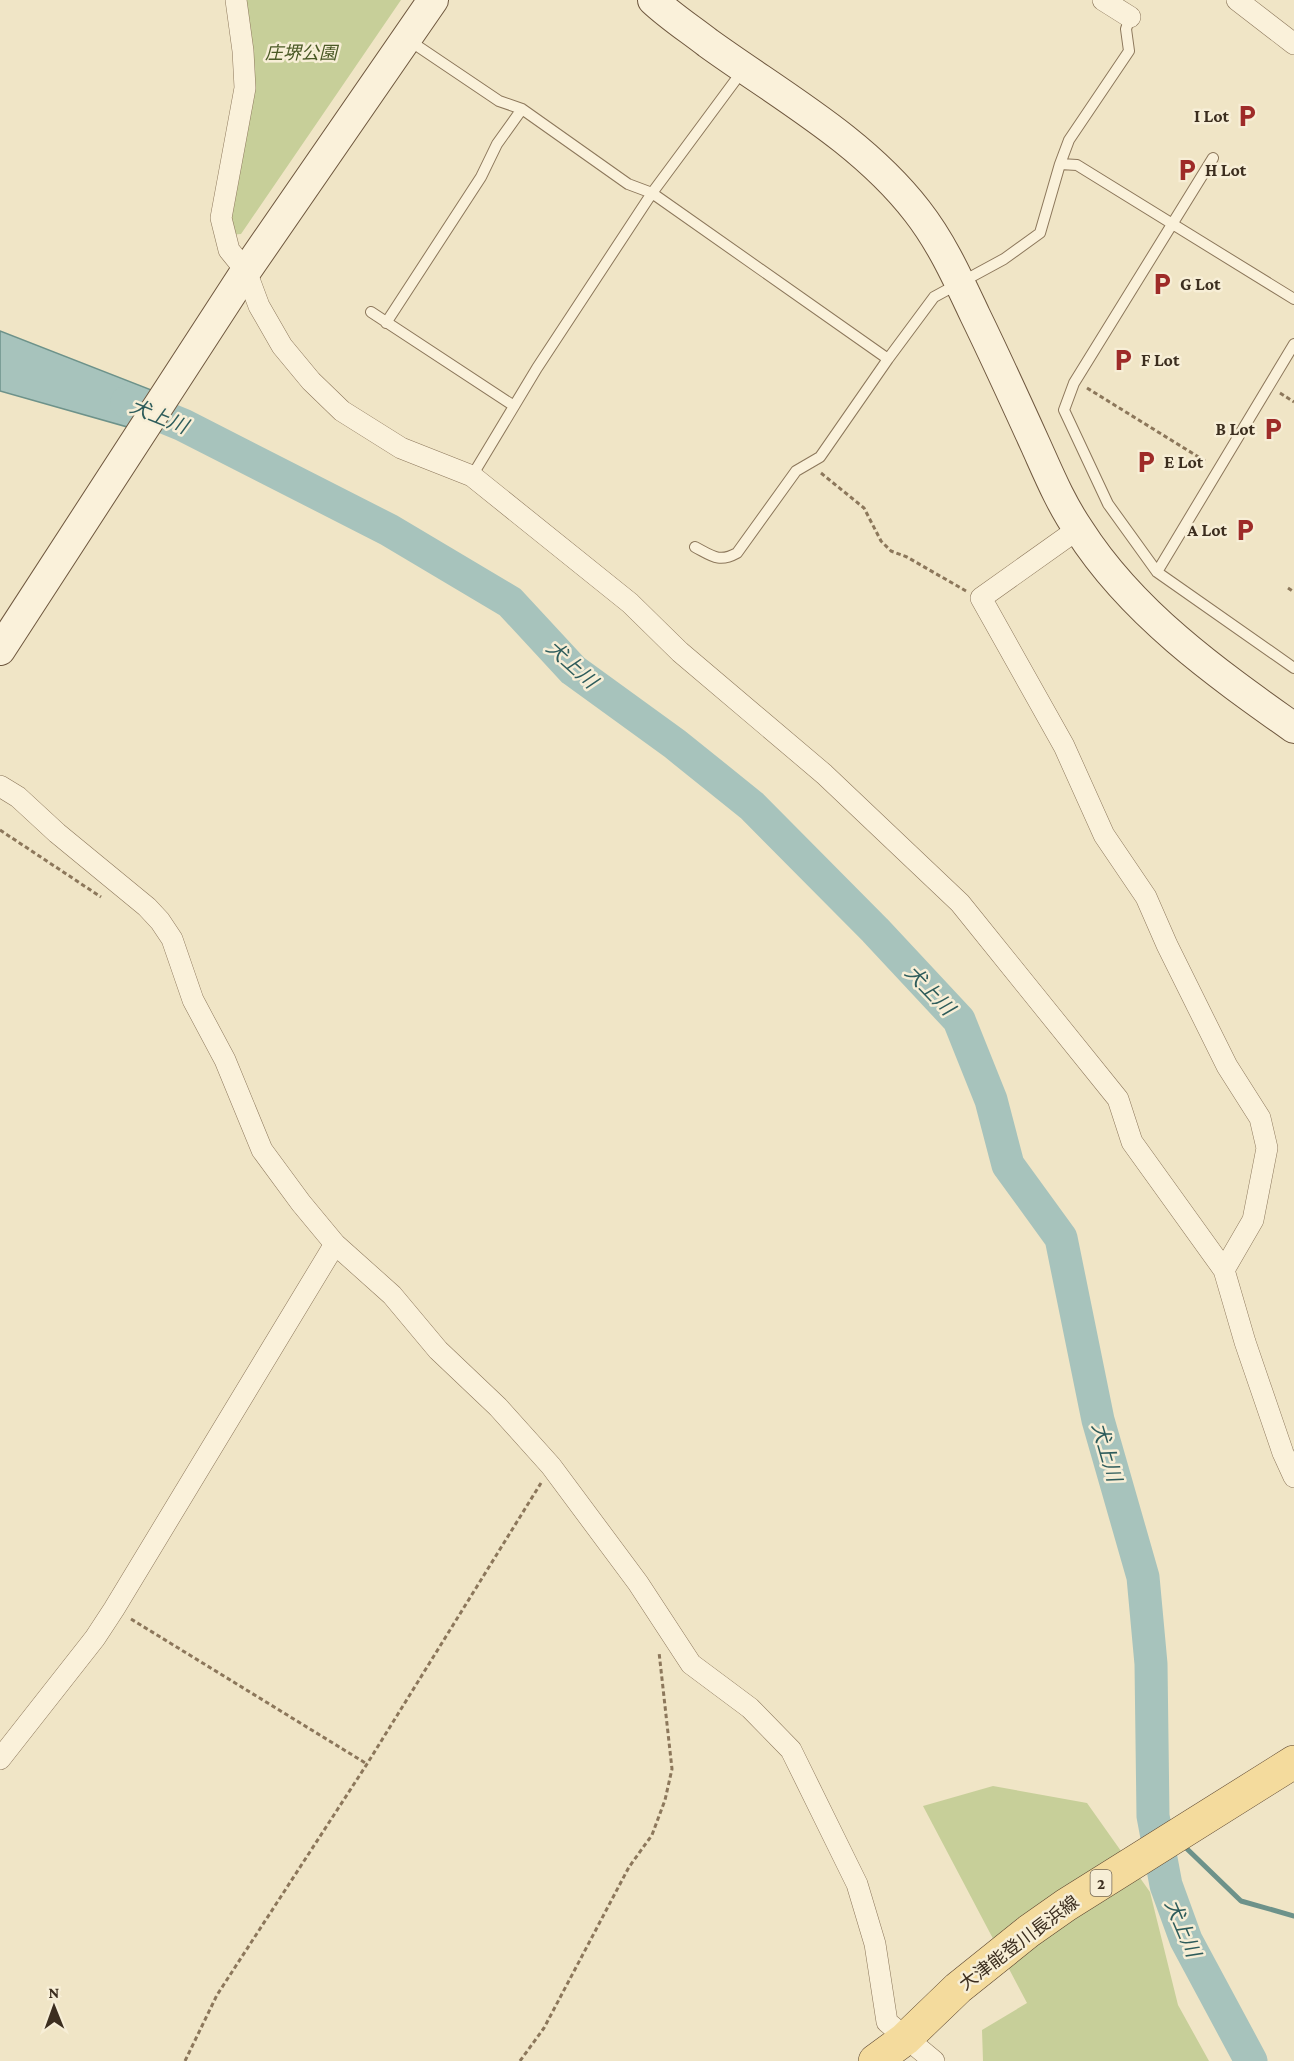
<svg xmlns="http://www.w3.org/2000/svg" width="1294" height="2061" viewBox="0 0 1294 2061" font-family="'Crimson Pro','Noto Sans JP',serif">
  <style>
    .green { fill: #c7cf99 }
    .water { fill: #a7c3bc; stroke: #6d928a; stroke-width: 1.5 }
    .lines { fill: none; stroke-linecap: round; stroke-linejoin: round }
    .stream { stroke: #6d928a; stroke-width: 5 }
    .river { stroke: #a7c3bc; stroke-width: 33 }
    .lane-casing { stroke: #8c775b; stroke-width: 12 }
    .street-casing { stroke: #8c775b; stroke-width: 22 }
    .secondary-casing { stroke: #6e573e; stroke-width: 32 }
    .primary-casing { stroke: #5a442f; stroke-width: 34 }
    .path { stroke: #8c775b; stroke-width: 3; stroke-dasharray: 4.5 3; stroke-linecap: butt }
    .lane { stroke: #faf1da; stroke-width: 10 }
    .street { stroke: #faf1da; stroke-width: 21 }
    .secondary { stroke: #faf1da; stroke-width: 30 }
    .primary { stroke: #f4db9d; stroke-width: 33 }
    .labels { text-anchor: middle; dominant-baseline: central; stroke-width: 5; stroke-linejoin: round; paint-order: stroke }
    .shield { fill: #f7eed6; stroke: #746856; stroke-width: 1.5 }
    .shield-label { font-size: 16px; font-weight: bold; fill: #3c2e1f }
    .park-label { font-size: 18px; font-style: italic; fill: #4a5925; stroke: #f7eed6 }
    .poi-label { font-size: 18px; font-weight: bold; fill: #3c2e1f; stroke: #f7eed6; text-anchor: start }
    .street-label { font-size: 18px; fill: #3c2e1f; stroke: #f7eed6 }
    .water-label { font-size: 20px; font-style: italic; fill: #2e5c5b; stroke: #f7eed6 }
  </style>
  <rect width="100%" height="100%" fill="#f0e5c6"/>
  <path class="green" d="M240,0h161l-160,234 -25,2 -6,-18 42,-133z
    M993,1786l94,17 63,89 28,113 31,56h-226l-1,-31 45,-27 -104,-197z"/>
  <path class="water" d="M0,331l154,60 -23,37 -131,-37z"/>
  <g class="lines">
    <path class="stream" d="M1153,1816l14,14
      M1183,1845l58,56 53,15"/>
    <path class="river" d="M127,402l56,23 206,105 121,72 63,68 102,74 77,62 123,124 84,90 32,80 17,65 53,73 37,182 45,157 8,87 2,152 13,69 20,55 65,121"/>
    <g class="lane-casing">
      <path id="lane" d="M407,39l92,62 23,8 106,75 24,9 236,166 -68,98 -24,14 -59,82c-18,10 -25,3 -42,-6
        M1213,158l-139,225 -10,27 44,94 49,68 137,96
        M1060,164l17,1 217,134
        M371,312l143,94
        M386,323l95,-146 16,-33 25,-35
        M888,359l46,-62 70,-38 36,-26 20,-69 9,-24 60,-89 -3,-22 4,-12
        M472,476l65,-108 115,-175 91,-123
        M1157,572l137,-228"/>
    </g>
    <g class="street-casing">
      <path id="street" d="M236,0l7,51 2,37 -24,130 8,32 17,21 13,35 23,40 29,35 31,30 59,37 71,28 158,127 50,49 144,122 136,129 158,196 14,43 92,128 21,72 38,111 11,24
        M1103,0l27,17
        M1237,0l57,44
        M1078,529l-97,69 83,148 40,89 42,62 21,48 60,121 33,52 7,30 -14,72 -29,50
        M0,786l18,11 39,36 90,74 13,14 12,18 21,61 32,60 37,90 39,53 34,41 57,51 46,55 60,57 53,59 87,117 53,81 59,44 41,42 66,134 18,60 12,78 47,39
        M0,1759l95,-121 19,-29 221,-365"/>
    </g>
    <g class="secondary-casing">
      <path id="secondary" d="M653,0c17,16 37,29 55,43 72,52 154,97 209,168 25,32 41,68 58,104 21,43 41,87 61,131 13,29 25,58 43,84 53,83 136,142 215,198
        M0,650l246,-379 187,-271"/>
    </g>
    <g class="primary-casing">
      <path id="primary" d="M875,2061l30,-22 53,-51 71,-57 37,-26 228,-143"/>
    </g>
    <path class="path" d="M1087,388l118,73
      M1280,393l14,9
      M821,473l43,35 17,33 10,10 16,6 59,34
      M1288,588l6,4
      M0,830l101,67
      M131,1619l236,145
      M185,2061l32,-66 150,-231 174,-281
      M520,2061l24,-33 85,-161 23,-32 13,-35 7,-31 -13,-117"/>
    <use href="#lane" class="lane"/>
    <use href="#street" class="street"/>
    <use href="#secondary" class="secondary"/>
    <use href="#primary" class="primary"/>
  </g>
  <defs>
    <g id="parking-bare" transform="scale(1.8)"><path d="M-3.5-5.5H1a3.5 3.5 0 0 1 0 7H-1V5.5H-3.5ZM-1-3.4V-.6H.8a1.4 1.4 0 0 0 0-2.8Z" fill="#9e2b28" stroke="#f7eed6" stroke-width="2.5" paint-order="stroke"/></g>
  </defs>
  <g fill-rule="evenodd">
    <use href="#parking-bare" x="1247" y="116"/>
    <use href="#parking-bare" x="1187" y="170"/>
    <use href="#parking-bare" x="1162" y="284"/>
    <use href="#parking-bare" x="1123" y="360"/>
    <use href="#parking-bare" x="1273" y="429"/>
    <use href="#parking-bare" x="1146" y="462"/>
    <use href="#parking-bare" x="1245" y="530"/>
  </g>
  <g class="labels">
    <rect class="shield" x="1090.5" y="1870" width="21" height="26" rx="4.5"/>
    <g class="shield-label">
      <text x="1101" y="1883">2</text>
    </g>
    <g class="park-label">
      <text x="301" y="53">庄堺公園</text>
    </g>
    <g class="poi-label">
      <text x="1229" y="116" text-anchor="end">I Lot</text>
      <text x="1205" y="170">H Lot</text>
      <text x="1180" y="284">G Lot</text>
      <text x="1141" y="360">F Lot</text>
      <text x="1255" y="429" text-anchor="end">B Lot</text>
      <text x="1164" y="462">E Lot</text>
      <text x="1227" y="530" text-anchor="end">A Lot</text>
    </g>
    <g class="street-label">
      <text transform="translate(1019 1943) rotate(-37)">大津能登川長浜線</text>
    </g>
    <g class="water-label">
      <text transform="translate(159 416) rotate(22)">犬上川</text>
      <text transform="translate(572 664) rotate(42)">犬上川</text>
      <text transform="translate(930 990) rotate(46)">犬上川</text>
      <text transform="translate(1107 1452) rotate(74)">犬上川</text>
      <text transform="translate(1183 1928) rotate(67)">犬上川</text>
    </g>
  </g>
  <g transform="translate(54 2007) rotate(359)" stroke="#f7eed6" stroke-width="4.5" paint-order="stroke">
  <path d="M0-4.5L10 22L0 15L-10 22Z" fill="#3c2e1f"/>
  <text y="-9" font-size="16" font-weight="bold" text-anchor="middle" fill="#3c2e1f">N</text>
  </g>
</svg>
